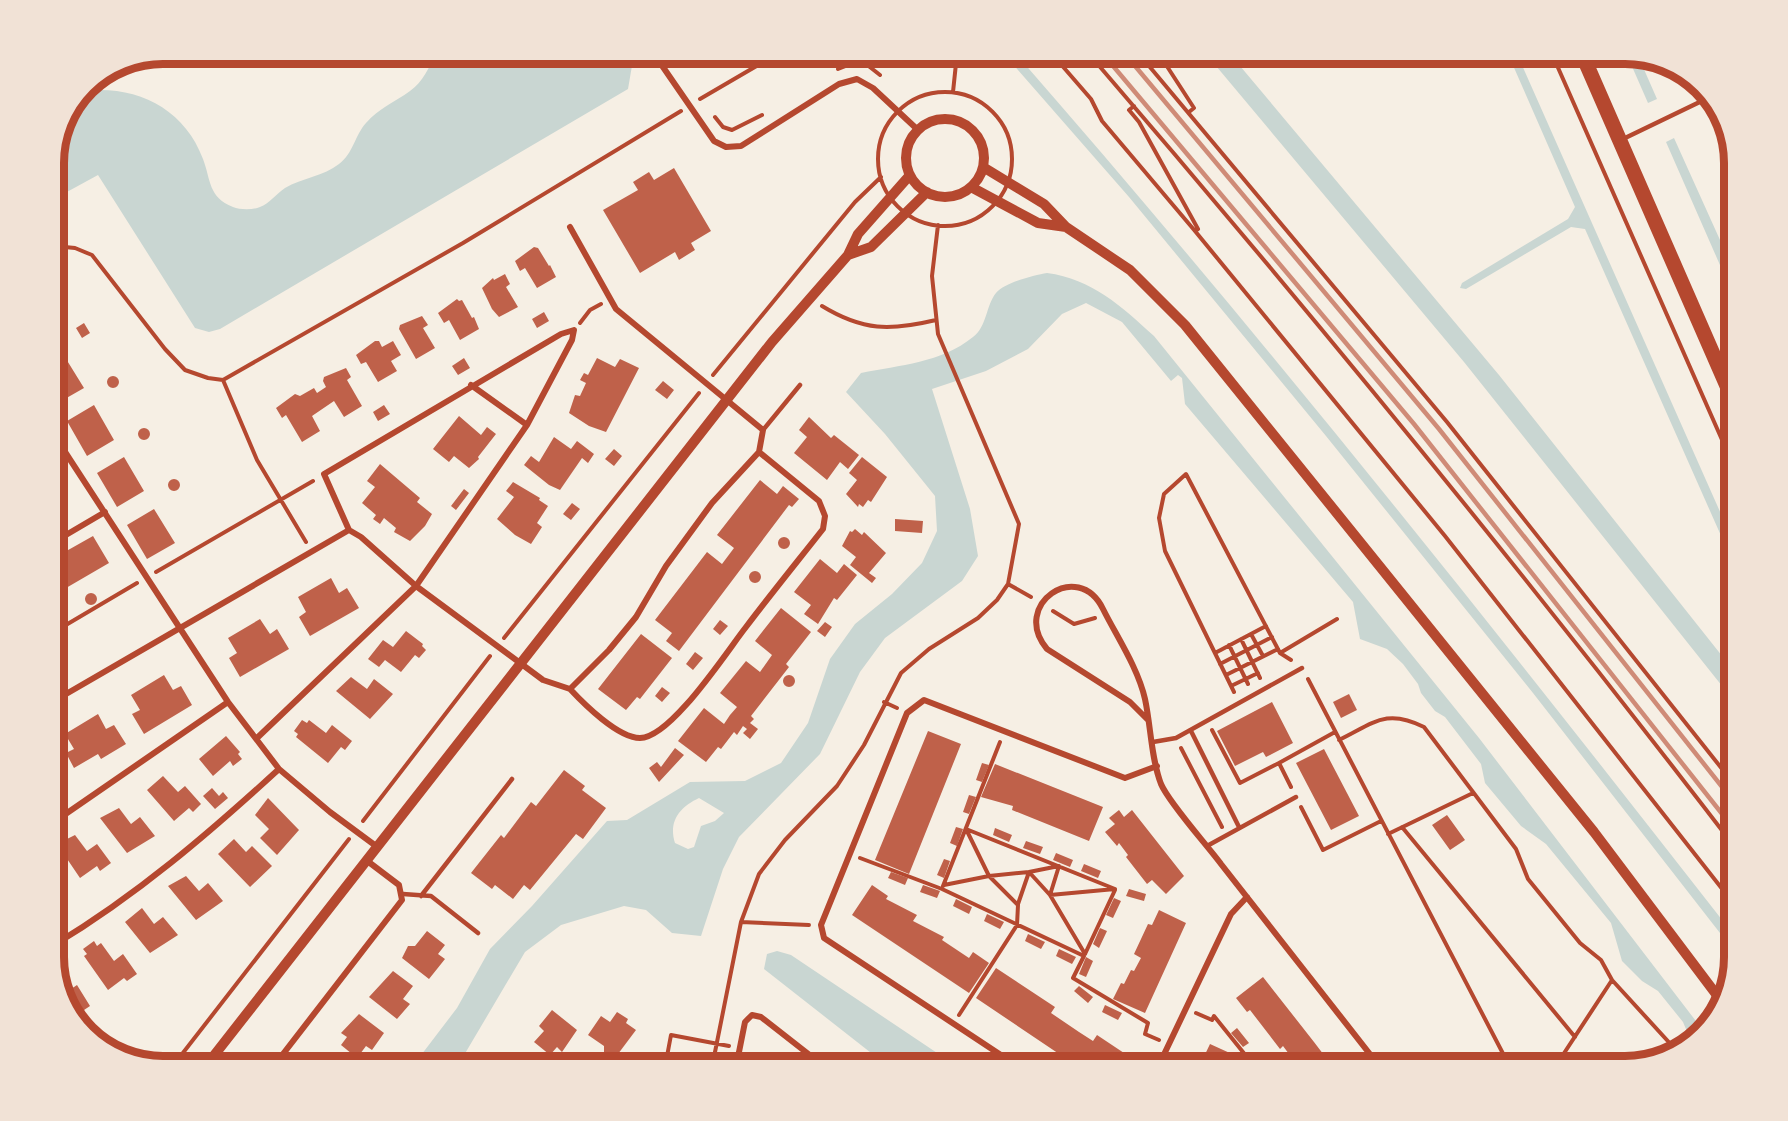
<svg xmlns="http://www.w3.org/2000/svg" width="1788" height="1121" viewBox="0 0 1788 1121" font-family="'PT Sans Narrow',sans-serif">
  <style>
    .water { fill: #c9d6d2; fill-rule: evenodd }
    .building { fill: #bf614a }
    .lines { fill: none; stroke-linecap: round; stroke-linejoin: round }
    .path { stroke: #b5482f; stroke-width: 4 }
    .service { stroke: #b5482f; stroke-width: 4.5 }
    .minor { stroke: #b5482f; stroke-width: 6 }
    .tertiary { stroke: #b5482f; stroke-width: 10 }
    .primary { stroke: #b5482f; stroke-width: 15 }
    .rail { stroke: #cf8b77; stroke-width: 4.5 }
    .rim { fill: none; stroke: #b5482f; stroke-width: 8 }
  </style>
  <rect width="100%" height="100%" fill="#f6efe4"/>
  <path class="water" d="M436,54h198l-6,35 -408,240 -11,3 -14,-4 -97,-153 -44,24v-42l30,-66c52,-6 100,17 119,68 8,21 5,38 30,48 7,3 20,3 27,0 9,-3 17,-14 25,-19 17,-10 39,-12 54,-24 14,-10 16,-29 27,-41 13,-15 29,-21 44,-32 13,-9 19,-24 26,-37z
    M891,54h36c-9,11 -19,17 -32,11z
    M1004,54h12c244,279 475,570 703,862l15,20v15l-201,-258 -207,-257 -197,-239z
    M1206,54h24l269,321 235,296v30l-270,-339z
    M1508,54h9l212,478 5,10v23l-149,-336 -14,-2 -105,62 -6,-1 2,-5 106,-64 7,-12z
    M1627,55l12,3 18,41 -9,4z
    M1674,138l60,133v26l-68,-155z
    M1047,273c45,6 74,33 107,63l325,402 223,291 -11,12 -8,-19 -25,-31 -16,-10 -20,-20 -11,-38 -65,-79 -25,-18 -36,-43 -4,-19 -36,-47 -10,-6 -14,-18 -3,-9 -15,-20 -16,-15 -27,-10 -7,-37 -168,-198 -3,-26 -4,-3 -7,6 -49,-59 -36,-19 -24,11 -34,35 -42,22 -54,18 38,120 8,47 -16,25 -77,57 -25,34 -40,82 -81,83 -16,32 -22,67 -29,-3 -26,-23 -22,-4 -63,19 -36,27 -68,115h-45l45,-59 33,-59 42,-43 75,-85 20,-1 63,-38 55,-1 36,-18 27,-40 22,-64 25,-35 37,-30 30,-31 15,-32 -2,-35 -50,-62 -39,-42 15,-19c39,-8 80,-10 112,-36 14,-10 13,-32 23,-44 8,-10 38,-18 51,-20zM699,798l25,15 -9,8 -14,5 -7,21 -6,2 -13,-6c-7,-22 5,-36 24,-45z
    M777,951l14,4 167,112h-69l-125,-98 3,-15z"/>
  <path class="building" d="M674,168l37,63 -20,12 4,7 -16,10 -4,-8 -35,21 -37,-63 35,-20 -5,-8 16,-10 5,8z
    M534,247l4,1 11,18 1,-1 6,12 -19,11 -12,-20 -5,3 -5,-10z
    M505,274l5,10 -4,3 12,20 -19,10 -7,-8 -10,-21 11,-10 1,2z
    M457,299l2,2 3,-1 10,18 2,-1 5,12 -19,11 -11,-20 -5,3 -6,-10z
    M544,312l5,9 -12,7 -5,-9z
    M422,316l6,9 -5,3 12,20 -19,11 -17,-30 1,-4z
    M84,323l6,10 -8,5 -6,-10z
    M375,341h4l3,6 11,-6 8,14 -10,6 6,10 -19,11 -12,-20 -5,2 -5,-9z
    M63,354l21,34 -28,16 -2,-45z
    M464,358l6,10 -12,7 -6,-9z
    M597,358l18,9 5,-8 19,9 -33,64 -17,-6 -20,-13 6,-18 5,1 6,-13 -6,-3 4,-7 4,2z
    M346,368l5,9 -4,3 15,26 -18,11 -10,-16 -22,15 8,15 -18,11 -16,-27 -4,3 -6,-10 19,-14 5,2 14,-8 3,5 9,-6 -3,-6 1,-4z
    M107 382a6 6 0 1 1 12 0a6 6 0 1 1-12 0Z
    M663,381l11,9 -7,9 -12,-9z
    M94,405l20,35 -27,16 -20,-35z
    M384,405l6,9 -12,7 -5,-9z
    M459,416l22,19 6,-8 9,7 -18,23 1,2 -10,9 -15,-12 -5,6 -16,-13z
    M809,417l22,21 3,-3 25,20 -11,14 -8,-7 -13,18 -33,-27 13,-16 -8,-7z
    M138 434a6 6 0 1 1 12 0a6 6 0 1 1-12 0Z
    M554,437l17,12 6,-8 17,13 -6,9 -6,-5 -22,32 -11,-5 -25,-20 7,-9 8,6z
    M614,449l8,7 -8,10 -9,-7z
    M124,457l20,34 -27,16 -20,-34z
    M862,457l25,20 -16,25 -3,-2 -5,7 -4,-3 -1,3 -12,-13 11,-14 -8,-7z
    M380,464l40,34 -3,4 15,12 -7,12 -15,15 -16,-9 2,-4 -12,-10 -4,6 -7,-5 3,-4 -14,-12 13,-16 -8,-6z
    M168 485a6 6 0 1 1 12 0a6 6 0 1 1-12 0Z
    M760,480l17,14 6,-8 16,13 -7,8 -3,-2 -110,146 -13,-10 6,-8 -17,-13 52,-68 15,12 12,-16 -17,-13z
    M513,482l27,16 -1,2 9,6 -11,17 5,4 -11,17 -16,-9 -18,-16 17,-22 -8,-6z
    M464,489l5,4 -13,17 -5,-4z
    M54,500l11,18 -11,7z
    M572,503l8,6 -9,11 -8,-6z
    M154,509l21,34 -28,16 -20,-34z
    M895,519l28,2 -1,12 -27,-2z
    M855,529l7,6 2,-3 22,21 -17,20 7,5 -4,5 -22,-18 6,-8 -14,-11 8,-15 2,1z
    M93,536l16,27 -55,32v-37z
    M778 543a6 6 0 1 1 12 0a6 6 0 1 1-12 0Z
    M820,559l17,14 7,-9 13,11 -20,25 -3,-2 -16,26 -14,-10 7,-9 -17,-13z
    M749 577a6 6 0 1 1 12 0a6 6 0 1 1-12 0Z
    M331,578l8,15 8,-5 12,20 -49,28 -11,-19 7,-5 -8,-15z
    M85 599a6 6 0 1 1 12 0a6 6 0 1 1-12 0Z
    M781,608l30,24 -25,32 3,3 -38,49 3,3 -4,4 8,6 -8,10 -7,-6 4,-4 -4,-3 -6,9 -3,-3 -13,17 -3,-2 -12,15 -28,-21 26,-33 20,16 6,-9 7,-8 -17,-14 26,-32 14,11 12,-17 -17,-14z
    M260,619l10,15 7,-5 12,20 -49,28 -11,-19 8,-5 -9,-15z
    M720,620l8,6 -8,9 -7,-6z
    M825,622l7,5 -7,10 -8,-6z
    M406,631l17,13 -1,2 4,4 -7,8 -4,-3 -14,17 -16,-12 -6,7 -11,-8 15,-19 10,7z
    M641,634l31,24 -32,41 -3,-2 -11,13 -28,-21z
    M695,652l8,6 -10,12 -7,-6z
    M164,675l9,15 8,-4 11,19 -48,29 -12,-20 8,-4 -9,-15z
    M783 681a6 6 0 1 1 12 0a6 6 0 1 1-12 0Z
    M351,677l16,12 7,-10 19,15 -23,25 -34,-28z
    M662,687l8,6 -8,9 -7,-6z
    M1349,694l8,16 -16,8 -8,-16z
    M1272,702l21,41 -27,14 -3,-5 -28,14 -18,-35z
    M98,714l8,15 8,-4 12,19 -25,15 -3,-5 -24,14 -8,-15 8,-4 -9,-15z
    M302,720l5,3 2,-3 17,13 6,-8 20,16 -7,9 -4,-3 -13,16 -32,-26 2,-3 -4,-3z
    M928,731l33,13 -52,130 -34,-14z
    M226,736l14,16 -2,2 4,5 -9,7 -3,-5 -17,15 -14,-17z
    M675,748l9,7 -25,27 -10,-14 8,-6 4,5z
    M1324,749l35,67 -28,14 -35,-67z
    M982,763l7,2 -7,17 -6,-2z
    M995,764l108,43 -14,34 -77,-31 1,-4 -32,-9z
    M564,770l21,16 -3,4 24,18 -23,31 -7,-5 -46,56 -6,-5 -11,14 -18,-14 -3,4 -21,-16 30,-38 3,3 27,-36 5,4z
    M163,776l15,16 7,-6 16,18 -8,8 -4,-4 -15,13 -27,-31z
    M212,788l7,8 4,-4 5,6 -13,11 -12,-13z
    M969,795l7,2 -7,17 -6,-2z
    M268,798l31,32 -22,25 -17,-17 9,-9 -14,-14z
    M119,808l12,16 9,-7 15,19 -28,17 -27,-35z
    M1119,810l5,7 8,-7 52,66 -18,18 -14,-14 -5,4 -21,-27 2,-2 -9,-12 -2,3 -12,-14 10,-8 -6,-6z
    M1447,815l18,25 -15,10 -18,-25z
    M956,827l7,2 -6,17 -7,-3z
    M995,828l17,7 -3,7 -16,-7z
    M75,835l12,16 10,-7 14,19 -11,8 -3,-5 -17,12 -23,-34z
    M234,839l12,13 6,-6 20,20 -22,21 -32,-33z
    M1026,841l17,6 -3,7 -17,-6z
    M1056,853l17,7 -3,7 -17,-7z
    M944,859l6,2 -6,17 -7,-3z
    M1084,864l17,7 -3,7 -17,-7z
    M54,872l12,17 -12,8z
    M891,872l17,6 -3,7 -17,-7z
    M186,876l13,15 9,-8 15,18 -27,19 -28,-34z
    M872,885l16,11 -2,3 31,16 -4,6 31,16 -2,3 27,18 4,-6 16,11 -20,30 -117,-78z
    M923,885l17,6 -3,7 -17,-6z
    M1129,889l17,5 -2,7 -18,-5z
    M1114,898l7,3 -8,17 -7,-3z
    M956,899l16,8 -3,7 -16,-8z
    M142,908l12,16 9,-7 15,18 -28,18 -25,-31z
    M1159,910l27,13 -41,90 -32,-14 8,-16 3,1 7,-14 3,1 7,-13 -7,-4 14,-30 4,1z
    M987,914l17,8 -4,7 -16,-8z
    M1100,928l7,3 -8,17 -6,-4z
    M427,931l18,14 -7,9 7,5 -16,20 -27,-21 6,-12h7z
    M1028,934l17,8 -4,7 -16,-8z
    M94,941l3,5 4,-3 13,18 9,-7 14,20 -10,7 -3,-3 -16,12 -24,-34 3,-2 -4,-5z
    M1059,949l17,8 -4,7 -16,-8z
    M1086,957l7,4 -7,16 -7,-3z
    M996,968l59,39 -4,6 28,19 14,9 4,-6 30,20 -9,12 -41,-1 -101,-68z
    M393,971l20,15 -10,13 7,5 -13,15 -28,-22z
    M58,976l10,15 9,-6 13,21 -9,6 -3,-4 -8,6z
    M1263,977l51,65 19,25h-43l-3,-4 5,-5 -9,-12 -3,3 -30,-39 -3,2 -11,-14z
    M1079,986l14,11 -5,6 -14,-12z
    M1105,1005l17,8 -4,7 -16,-8z
    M552,1010l25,20 -15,22 -5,-5 -7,8 -16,-13 10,-11 -5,-5z
    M617,1012l11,7 -2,4 10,7 -21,28h-3l-8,-6v-6l-16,-11 13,-19 9,6z
    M359,1014l25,19 -12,17 -6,-4 -9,12 -16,-13 6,-8 -6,-4z
    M1237,1028l12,15 -6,4 -12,-14z
    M1210,1044l33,15 -4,8h-40z
    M327,1053l17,14h-27z
    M1258,1054l5,7 5,6h-10l-6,-8z"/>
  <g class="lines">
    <path class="path" d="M1052,54l39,45 11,22 93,110 3,-2
      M1089,54c222,258 438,522 645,792
      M1139,54l308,368 287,362
      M1159,54l35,54 -5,4
      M1552,54l182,413
      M838,69l23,-9 19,15
      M953,92l4,-38
      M878 159a67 67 0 1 1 134 0a67 67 0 1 1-134 0Z
      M700,99l77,-45
      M1134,106l-5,4 10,12 59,107
      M715,117l8,10 9,3 30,-15
      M1195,231l250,305 289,368
      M54,246l21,2 17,7 73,94 20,21 23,8 15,2 240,-137 218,-132
      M822,306c41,25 68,25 114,14
      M580,323l10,-13 11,-6
      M713,375l142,-173 26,-25
      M223,380l34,80 49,82
      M156,572l157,-91
      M1008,584l23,13
      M1053,611l21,13 21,-6
      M54,632l83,-49
      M1251,634l12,22
      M504,638l195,-245
      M1241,639l19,39
      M1229,645l19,39
      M1215,653l51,-27
      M1280,653l57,-34
      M1220,664l52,-27
      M1226,675l52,-26
      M1308,679l202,388
      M1231,686l27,-13
      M1234,692l-69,-141 -6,-33 5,-24 22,-20 94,179 11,7
      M884,702l13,6
      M1212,730l28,53 39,-20 12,24
      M1339,740c35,-17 47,-32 85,-13l92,122 12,30 52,64 21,17 11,20
      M1181,748l41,79
      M1279,763l56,-31
      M1301,807l22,43 58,-29
      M363,821l127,-165
      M1402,827l173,210
      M966,829l149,60
      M1388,834l85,-41
      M860,858l82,31 142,67 -11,22 75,45 -3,11 14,6
      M944,885l45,-9 40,-4 21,23 35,59
      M943,886l57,-144
      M1018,904l11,-32 30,-6 -9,29 65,-6
      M741,922l68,3
      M1085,954l30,-64
      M1196,1013l16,7 2,-4 41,51
      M959,1015l58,-90 1,-20 -29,-29 -23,-47
      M172,1067l177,-228
      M665,1067l6,-32 58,11
      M712,1067l29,-145 18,-48 26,-34 52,-54 27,-41 37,-72 28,-24 49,-31 19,-18 11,-16 11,-60 -81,-190 -6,-58 6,-51
      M1555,1067l57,-87 64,70v3"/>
    <path class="service" d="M1623,139l85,-41
      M763,430l37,-45
      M1191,731l48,96
      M1153,742l23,-4 126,-70
      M1207,846l89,-49
      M403,894l28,2 47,37
      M421,896l91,-117"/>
    <path class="minor" d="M654,54l60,87 12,6 15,-1 98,-62 18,-5 16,9 45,42
      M471,385l56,40
      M54,435l174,267 51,67 51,43 46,34
      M54,542l51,-30
      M570,689c14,15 48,49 70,49 31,0 87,-87 106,-111 25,-33 51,-65 77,-98l2,-13 -6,-15 -60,-49
      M54,701l295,-171 12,7 55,49 127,94 27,9 39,-39 27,-33 30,-51 46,-63 47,-51 4,-22 -147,-121 -46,-82
      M1148,720l-18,-18 -83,-53c-37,-44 31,-91 56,-40 14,28 35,59 42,90 6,28 6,59 16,85 8,19 46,61 60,80 53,68 106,135 159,203
      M257,738l159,-152 111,-161 45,-85 2,-10 -13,4 -237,140 25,56
      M54,822l174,-120
      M54,945c83,-50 154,-111 225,-176
      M273,1067l129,-167 -3,-15 -33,-25
      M736,1067l9,-45 7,-7 9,2 64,50
      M1019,1067l-195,-129 -3,-13 86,-212 17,-13 201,78 32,-12
      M1158,1067l73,-153 16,-17"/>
    <path class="tertiary" d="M906 158a39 39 0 1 1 78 0a39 39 0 1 1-78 0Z
      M983,167l61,37 22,23 64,43 55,55 409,507 128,170
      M971,187l67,36 28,4
      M848,255l23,-8 56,-55
      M205,1067l567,-725 76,-87 10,-21 52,-59"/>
    <path class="primary" d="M1582,54l152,348"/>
    <path class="rail" d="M1103,54l311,370 320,405
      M1125,54l314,375 295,373"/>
  </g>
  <path d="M0 0H1788V1121H0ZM163 64H1625A99 99 0 0 1 1724 163V957A99 99 0 0 1 1625 1056H163A99 99 0 0 1 64 957V163A99 99 0 0 1 163 64Z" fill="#f1e2d6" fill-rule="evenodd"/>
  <path class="rim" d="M163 64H1625A99 99 0 0 1 1724 163V957A99 99 0 0 1 1625 1056H163A99 99 0 0 1 64 957V163A99 99 0 0 1 163 64Z"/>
</svg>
